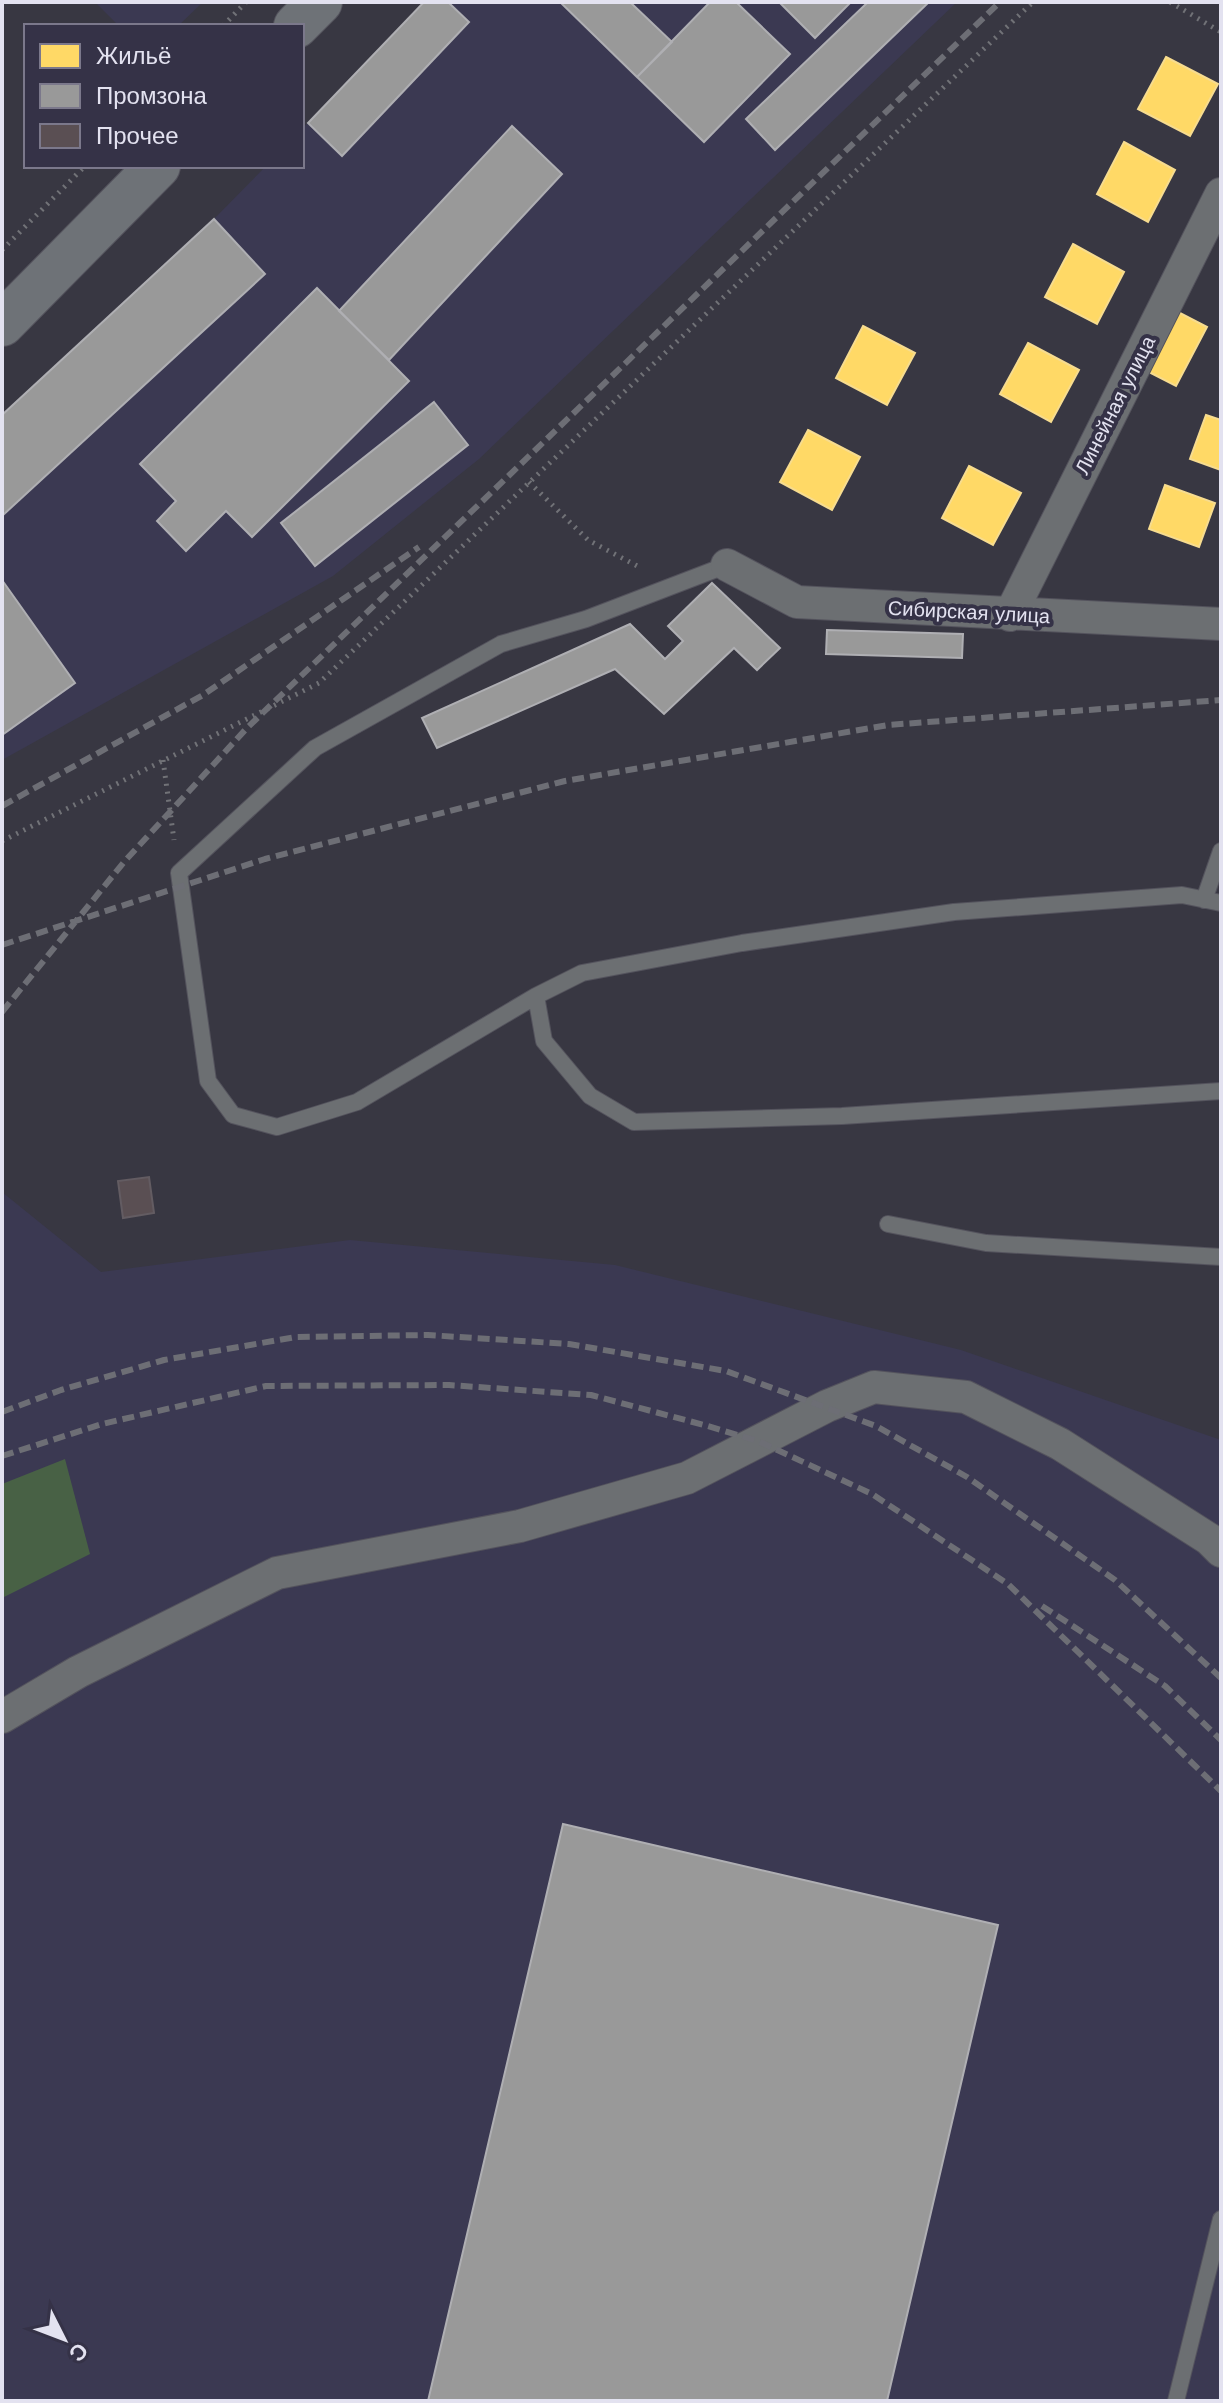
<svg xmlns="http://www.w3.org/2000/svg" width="1223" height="2403" viewBox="0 0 1223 2403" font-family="'Work Sans',sans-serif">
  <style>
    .built { fill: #3b3952 }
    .green { fill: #486145 }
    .homes { fill: #ffd966; stroke: #f7dc8f; stroke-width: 2 }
    .industry { fill: #999; stroke: #afafb3; stroke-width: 2 }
    .building { fill: #5a4f53; stroke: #635c62; stroke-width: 2 }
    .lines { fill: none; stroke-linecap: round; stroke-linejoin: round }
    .lane-casing { stroke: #54535d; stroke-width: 18 }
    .street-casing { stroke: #54535d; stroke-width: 34 }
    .secondary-casing { stroke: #54535d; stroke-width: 46 }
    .path { stroke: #717277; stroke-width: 5; stroke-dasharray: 2 6; stroke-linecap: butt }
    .lane { stroke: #6c6f72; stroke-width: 16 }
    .street { stroke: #6c6f72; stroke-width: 32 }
    .secondary { stroke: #6e7277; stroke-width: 44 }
    .rail { stroke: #6d6e75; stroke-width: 6; stroke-dasharray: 12 6; stroke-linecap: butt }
    .labels { text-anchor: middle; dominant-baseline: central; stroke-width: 8; stroke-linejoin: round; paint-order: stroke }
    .street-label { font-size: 20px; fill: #e3e2f0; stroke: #353247 }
  </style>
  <rect width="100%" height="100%" fill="#383742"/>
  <path class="built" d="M95,2h108l-25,24h-59z
    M424,2h533l-478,457 -146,117 -331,184v-345l212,-196 52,-53h36v-37z
    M2,1192l99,80 249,-32 265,25 346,85 260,90v961h-1219z"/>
  <path class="green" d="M65,1459l25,95 -88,44v-114z"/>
  <path class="homes" d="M1166,57l52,27 -28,52 -52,-27z
    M1124,142l51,28 -27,52 -51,-28z
    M1073,244l51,28 -27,52 -52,-27z
    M1176,311l31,16 -31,59 -31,-16z
    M863,326l52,27 -28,52 -51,-27z
    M1028,343l51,27 -28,52 -51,-28z
    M1206,415l15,5v50l-31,-11z
    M808,430l52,27 -28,53 -52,-28z
    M969,466l52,27 -28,52 -51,-27z
    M1165,485l50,18 -16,44 -50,-18z"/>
  <path class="industry" d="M424,2h24l21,20 -127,134 -34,-33z
    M560,2h70l42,40 -35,35z
    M710,2h26l54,52 -86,88 -67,-65z
    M779,2h72l-36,36z
    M868,2h61l-154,148 -29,-31z
    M512,126l50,48 -173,186 -50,-49z
    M214,219l51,55 -263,242v-101z
    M317,288l92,93 -157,156 -26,-26 -40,40 -29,-30 19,-20 -36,-37z
    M434,402l34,43 -153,121 -34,-43z
    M2,580l73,103 -73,52z
    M712,583l68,65 -23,22 -23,-22 -70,66 -49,-45 -178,79 -15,-30 208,-94 35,35 18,-18 -15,-15z
    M827,630l136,4 -1,24 -136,-4z
    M563,1824l435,101 -111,476h-459z"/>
  <path class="building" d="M149,1177l5,36 -31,5 -5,-37z"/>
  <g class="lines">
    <g class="lane-casing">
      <path id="lane" d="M1204,900l17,-49
        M1221,903l-39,-8 -228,17 -212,31 -160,30 -46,23 8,45 46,55 44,26 208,-6 379,-25
        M536,996l-179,106 -80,25 -44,-12 -25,-34 -29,-208 136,-125 186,-104 85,-25 141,-54
        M888,1224l98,19 235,14
        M1176,2401l45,-182"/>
    </g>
    <g class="street-casing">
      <path id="street" d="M727,565l70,37 424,22
        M1010,615l211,-421
        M2,1717l76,-45 199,-99 243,-47 167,-48 140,-72 47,-19 92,10 94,47 149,95 12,12"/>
    </g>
    <g class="secondary-casing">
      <path id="secondary" d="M296,26l24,-24
        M2,324l156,-158"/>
    </g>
    <path class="path" d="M1170,2l51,30
      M223,26l23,-24
      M2,250l83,-84
      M529,482l59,58 53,28
      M163,760l11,80
      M2,841l317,-158 714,-681"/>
    <use href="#lane" class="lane"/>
    <use href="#street" class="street"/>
    <use href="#secondary" class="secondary"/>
    <path class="rail" d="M2,806l201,-111 216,-148
      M2,945l263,-86 300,-78 323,-56 333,-25
      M2,1012l122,-150 122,-133 754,-727
      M2,1412l59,-22 103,-30 132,-23 132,-2 141,9 157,27 150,55 91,51 148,103 106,98
      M2,1456l100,-32 164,-38 183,-1 142,10 113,30 54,16 114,53 136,90 213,207
      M1042,1606l123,80 56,54"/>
  </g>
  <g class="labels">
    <g class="street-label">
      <text transform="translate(1115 405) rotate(-63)">Линейная улица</text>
      <text transform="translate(969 612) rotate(3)">Сибирская улица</text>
    </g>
  </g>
  <rect width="1223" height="2403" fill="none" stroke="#e3e2f0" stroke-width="8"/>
  <rect x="24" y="24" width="280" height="144" fill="#353247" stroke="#7b788b" stroke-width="2"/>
  <rect x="40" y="44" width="40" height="24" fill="#ffd966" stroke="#7b788b" stroke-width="2"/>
  <text x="96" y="64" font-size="24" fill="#e3e2f0">Жильё</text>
  <rect x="40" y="84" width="40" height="24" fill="#999999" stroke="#7b788b" stroke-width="2"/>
  <text x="96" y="104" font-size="24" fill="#e3e2f0">Промзона</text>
  <rect x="40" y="124" width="40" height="24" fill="#5a4f53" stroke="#7b788b" stroke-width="2"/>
  <text x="96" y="144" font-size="24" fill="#e3e2f0">Прочее</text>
  <g transform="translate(64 2339) rotate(132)" stroke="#353247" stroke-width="6" paint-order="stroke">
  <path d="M0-6L14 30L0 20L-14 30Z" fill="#e3e2f0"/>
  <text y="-12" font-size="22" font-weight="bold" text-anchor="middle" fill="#e3e2f0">С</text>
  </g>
</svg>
